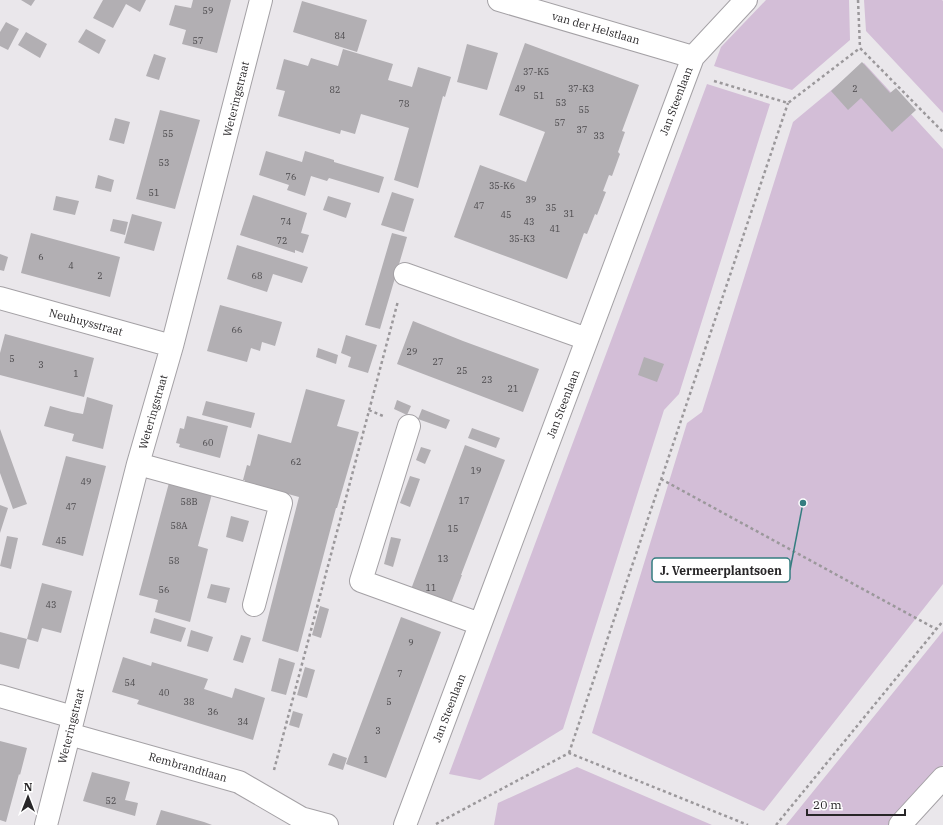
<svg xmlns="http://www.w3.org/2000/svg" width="943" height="825" viewBox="0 0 943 825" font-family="'IBM Plex Serif',serif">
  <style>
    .green { fill: #d3bed7 }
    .building { fill: #b2afb3 }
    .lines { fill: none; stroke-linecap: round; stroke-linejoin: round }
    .minor-casing { stroke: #a4a1a5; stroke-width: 24 }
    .path { stroke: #9b989b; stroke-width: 2.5; stroke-dasharray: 3 3; stroke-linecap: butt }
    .minor { stroke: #fff; stroke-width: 22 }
    .labels { text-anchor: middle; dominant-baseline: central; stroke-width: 3.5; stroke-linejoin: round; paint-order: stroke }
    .number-label { font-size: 9px; fill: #4a484b }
    .street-label { font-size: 11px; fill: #282628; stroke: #fff }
    .leader { fill: none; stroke: #347d80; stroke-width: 1.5 }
    .callout-dot { fill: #347d80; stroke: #fff; stroke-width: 1.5 }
    .callout { fill: #fff; stroke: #347d80; stroke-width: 1.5 }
    .callout-label { font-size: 12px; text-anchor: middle; font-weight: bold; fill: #282628 }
  </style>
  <rect width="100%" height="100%" fill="#eae7eb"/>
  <path class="green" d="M766,0h83l1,40 -58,50 -78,-24 7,-19z
    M864,0h78l1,1v112l-77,-82z
    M864,63l79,86v435l-179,227 -172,-78 95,-310 15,-11 91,-290z
    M707,84l63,20 -91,290 -15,16 -101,319 -83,51 -31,-6z
    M943,631v134l-53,60h-104z
    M577,767l135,58h-218l4,-22z"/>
  <path class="building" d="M21,0h14l-4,6z
    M103,0h43l-6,12 -14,-8 -13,24 -20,-10z
    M193,0h38l-14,53 -35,-9 4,-14 -17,-5 6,-20 16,3z
    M302,1l65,19 -10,32 -64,-20z
    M6,22l13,7 -11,21 -8,-4v-14z
    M86,29l20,11 -7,14 -21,-12z
    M26,32l21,12 -7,14 -22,-13z
    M525,43l114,42 -17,46 3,1 -7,20 2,2 -8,22 -3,-1 -6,16 3,1 -9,23 -2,-1 -8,20 -3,-1 -17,46 -113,-42 26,-72 46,17 19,-50 -46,-17z
    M467,44l31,9 -11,37 -30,-8z
    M343,49l50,15 -5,16 24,7 6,-20 33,10 -6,20 -2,-1 -25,92 -24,-8 15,-52 -48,-14 -6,20 -14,-4 -1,4 -62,-18 7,-25 -9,-2 8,-30 24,7 3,-8 27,8z
    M154,54l12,4 -7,22 -13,-4z
    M862,62l28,31 6,-5 20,22 -24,22 -31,-34 -13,12 -17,-19z
    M160,110l40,10 -25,89 -39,-10z
    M115,118l15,4 -6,22 -15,-4z
    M266,151l36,11 3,-11 29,9v2l50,15 -5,16 -50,-15 -2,3 -16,-5 -6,20 -18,-6 2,-5 -30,-10z
    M98,175l16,5 -3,12 -16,-4z
    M392,192l22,7 -10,33 -23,-7z
    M253,195l54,18 -6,20 8,2 -6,18 -8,-3v3l-55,-18z
    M56,196l23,5 -4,14 -22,-5z
    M328,196l23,7 -5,15 -23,-8z
    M132,214l30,8 -8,29 -30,-8z
    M113,219l15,3 -3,13 -15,-4z
    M31,233l89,24 -10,40 -89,-24z
    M392,233l15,4 -27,92 -15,-4z
    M237,245l71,22 -6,16 -29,-9 -6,18 -40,-13z
    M0,254l8,3 -4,14 -4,-1z
    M220,305l62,17 -7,24 -13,-4 -2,9 -9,-3 -4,14 -40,-11z
    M413,321l50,20 76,28 -16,43 -126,-48z
    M5,334l89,24 -10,39 -84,-22v-22z
    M346,335l31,10 -9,28 -20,-6 3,-10 -10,-4z
    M318,348l20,7 -2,9 -20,-7z
    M644,357l20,7 -7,18 -19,-7z
    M306,389l39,11 -8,26 22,6 -22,76h-1l-38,144 -36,-11 37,-144 -54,-15v-2h-2l4,-15 3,1 8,-32 33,9z
    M87,397l26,8 -10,44 -31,-8 2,-7 -30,-8 6,-20 22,6 11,2z
    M397,400l14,6 -4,9 -13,-6z
    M206,401l49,12 -4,15 -49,-13z
    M422,409l28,11 -4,9 -28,-10z
    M187,416l41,10 -8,32 -41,-11 1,-3 -4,-1 4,-15 4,1z
    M472,428l28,10 -4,10 -28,-10z
    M0,429l27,75 -14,5 -13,-36z
    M465,445l40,15 -44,115h1l-12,31 -40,-14z
    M421,447l10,3 -6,14 -9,-4z
    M66,456l40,10 -23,90 -41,-11z
    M410,476l10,3 -10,28 -10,-4z
    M170,479l43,11 -15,56 10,3 -18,73 -35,-10 3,-12 -19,-5z
    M0,505l8,3 -8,25z
    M231,516l18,5 -6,21 -17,-5z
    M7,536l11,2 -7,31 -11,-3z
    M391,537l10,2 -8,28 -9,-3z
    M42,583l30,8 -11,42 -19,-5 -4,14 -11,-3z
    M211,584l19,4 -4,15 -19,-5z
    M320,606l9,3 -8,29 -9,-3z
    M401,617l40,15 -55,146 -40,-14z
    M154,618l32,10 -5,14 -31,-9z
    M191,630l22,7 -5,15 -21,-6z
    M0,632l27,7 -8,30 -19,-5z
    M241,635l10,3 -8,25 -10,-3z
    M123,657l28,9 1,-4 56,17 -4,10 28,9 3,-10 30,10 -12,42 -116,-36 2,-4 -27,-8z
    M279,658l16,5 -9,32 -15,-4z
    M305,667l10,3 -8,28 -10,-3z
    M293,711l10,3 -4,14 -10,-3z
    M0,741l27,7 -7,27 -1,-1 -13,48 -6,-2z
    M333,753l14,5 -4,12 -15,-5z
    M92,772l38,10 -5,18 13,3 -3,13 -52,-15z
    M161,810l43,12 8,3h-56z"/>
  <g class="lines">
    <g class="minor-casing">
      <path id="minor" d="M499,0l194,57
        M405,274l182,65
        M0,298l172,48
        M409,426l-48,155 119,43
        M138,464l143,39 -27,102
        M0,696l73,21
        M69,734l170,48 62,36 26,7
        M46,825l92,-361 34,-118 89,-346
        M405,825l288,-768 53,-57
        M900,825l43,-47"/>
    </g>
    <path class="path" d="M858,0l2,48
      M714,81l74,22 72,-55 83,84
      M369,410l14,6
      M661,479l275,150
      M569,753l219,-650
      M274,770l124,-469
      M436,824l133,-71 179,72
      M776,825l167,-204"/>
    <use href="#minor" class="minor"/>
  </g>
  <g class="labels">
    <g class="number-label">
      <text x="208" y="10">59</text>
      <text x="340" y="35">84</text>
      <text x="198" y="40">57</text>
      <text x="536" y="71">37-K5</text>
      <text x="520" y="88">49</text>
      <text x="581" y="88">37-K3</text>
      <text x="855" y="88">2</text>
      <text x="335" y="89">82</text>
      <text x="539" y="95">51</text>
      <text x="561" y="102">53</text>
      <text x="404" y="103">78</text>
      <text x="584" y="109">55</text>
      <text x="560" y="122">57</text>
      <text x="582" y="129">37</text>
      <text x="168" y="133">55</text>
      <text x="599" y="135">33</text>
      <text x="164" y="162">53</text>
      <text x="291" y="176">76</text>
      <text x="502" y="185">35-K6</text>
      <text x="154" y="192">51</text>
      <text x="531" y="199">39</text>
      <text x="479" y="205">47</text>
      <text x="551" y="207">35</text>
      <text x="569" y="213">31</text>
      <text x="506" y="214">45</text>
      <text x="286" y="221">74</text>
      <text x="529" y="221">43</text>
      <text x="555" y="228">41</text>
      <text x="522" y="238">35-K3</text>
      <text x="282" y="240">72</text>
      <text x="41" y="256">6</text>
      <text x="71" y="265">4</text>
      <text x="100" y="275">2</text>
      <text x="257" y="275">68</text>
      <text x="237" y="329">66</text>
      <text x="412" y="351">29</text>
      <text x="12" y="358">5</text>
      <text x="438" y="361">27</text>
      <text x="41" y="364">3</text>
      <text x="462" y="370">25</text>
      <text x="76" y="373">1</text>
      <text x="487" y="379">23</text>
      <text x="513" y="388">21</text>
      <text x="208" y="442">60</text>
      <text x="296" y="461">62</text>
      <text x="476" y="470">19</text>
      <text x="86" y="481">49</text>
      <text x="464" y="500">17</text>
      <text x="189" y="501">58B</text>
      <text x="71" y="506">47</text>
      <text x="179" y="525">58A</text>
      <text x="453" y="528">15</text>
      <text x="61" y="540">45</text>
      <text x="443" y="558">13</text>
      <text x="174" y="560">58</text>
      <text x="431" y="587">11</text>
      <text x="164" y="589">56</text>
      <text x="51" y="604">43</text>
      <text x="411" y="642">9</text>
      <text x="400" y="673">7</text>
      <text x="130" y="682">54</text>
      <text x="164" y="692">40</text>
      <text x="189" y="701">38</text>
      <text x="389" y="701">5</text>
      <text x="213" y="711">36</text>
      <text x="243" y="721">34</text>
      <text x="378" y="730">3</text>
      <text x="366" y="759">1</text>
      <text x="111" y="800">52</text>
    </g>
    <g class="street-label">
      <text transform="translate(596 28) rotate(16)">van der Helstlaan</text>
      <text transform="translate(236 99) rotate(-76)">Weteringstraat</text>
      <text transform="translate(676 101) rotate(-69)">Jan Steenlaan</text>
      <text transform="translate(86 322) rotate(15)">Neuhuysstraat</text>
      <text transform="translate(563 404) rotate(-69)">Jan Steenlaan</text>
      <text transform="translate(153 412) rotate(-74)">Weteringstraat</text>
      <text transform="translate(449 708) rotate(-69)">Jan Steenlaan</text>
      <text transform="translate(71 726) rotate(-76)">Weteringstraat</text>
      <text transform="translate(188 767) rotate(16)">Rembrandtlaan</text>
    </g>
  </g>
  <path class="leader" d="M803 503L790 570"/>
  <circle class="callout-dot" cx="803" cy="503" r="4"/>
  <rect class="callout" x="652" y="558" width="138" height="24" rx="4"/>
  <g class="callout-label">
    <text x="721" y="575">J. Vermeerplantsoen</text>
  </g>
  <g transform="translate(28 797)" stroke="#ffffff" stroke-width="3" paint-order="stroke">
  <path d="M0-3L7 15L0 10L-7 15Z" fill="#282628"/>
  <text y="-6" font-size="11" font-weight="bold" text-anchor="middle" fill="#282628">N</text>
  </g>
  <path d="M807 809v6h98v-6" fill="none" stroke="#282628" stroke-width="2"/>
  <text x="813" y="809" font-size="12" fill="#282628" stroke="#ffffff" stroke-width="3" paint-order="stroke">20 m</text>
</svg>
